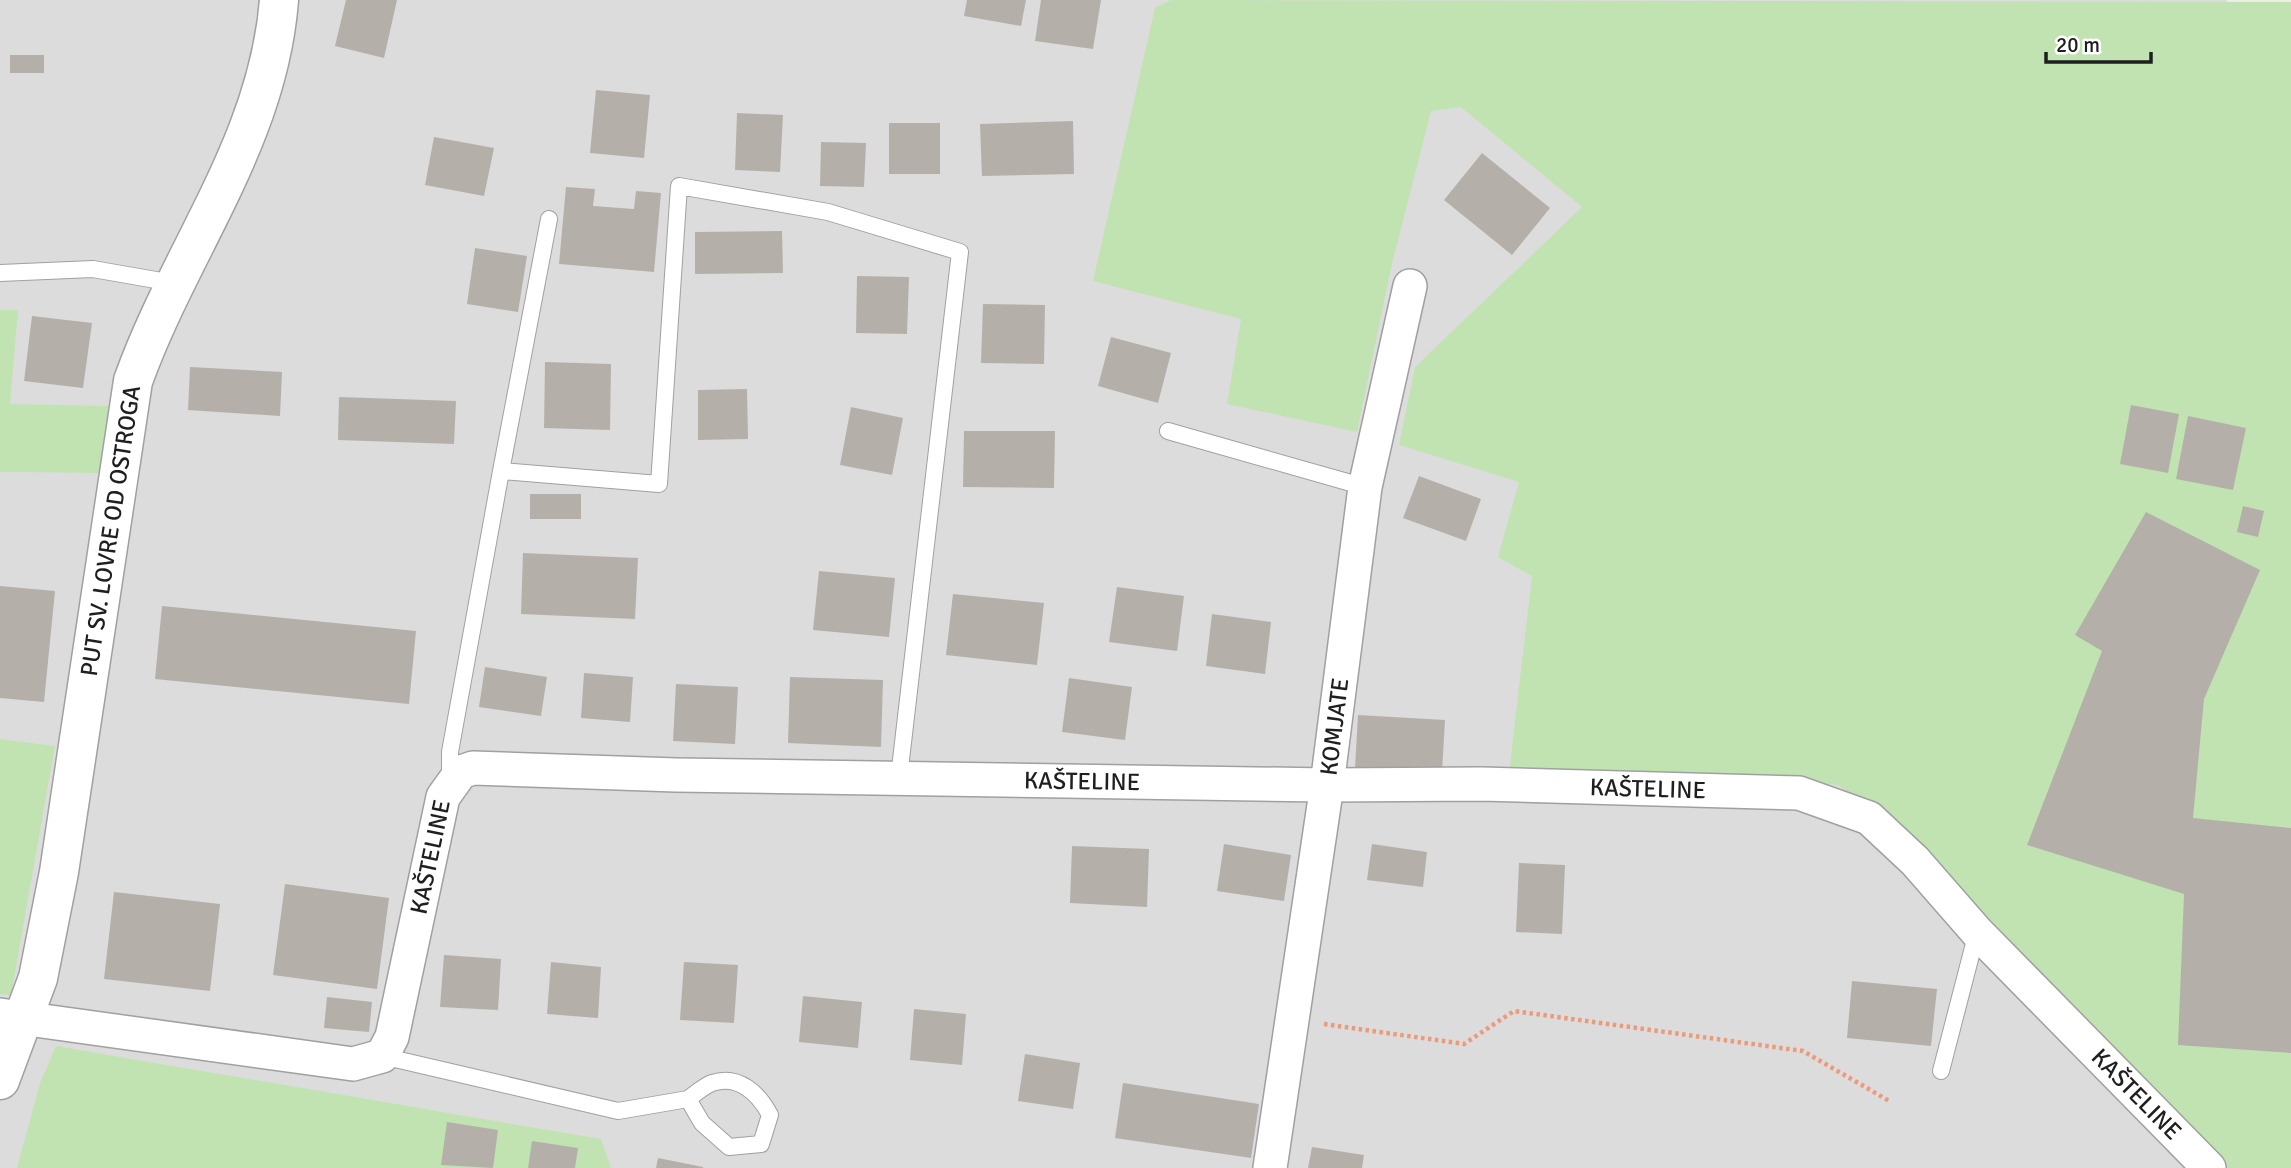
<svg xmlns="http://www.w3.org/2000/svg" width="2291" height="1168" viewBox="0 0 2291 1168" font-family="Signika,sans-serif">
  <style>
    .residential { fill: #dddcdc }
    .grass { fill: #c1e3b2 }
    .building { fill: #b4b0a9 }
    .lines { fill: none; stroke-linecap: round; stroke-linejoin: round }
    .service-casing { stroke: #a0a0a0; stroke-width: 18 }
    .minor-casing { stroke: #a0a0a0; stroke-width: 36 }
    .tertiary-casing { stroke: #a0a0a0; stroke-width: 41 }
    .path { stroke: #eb9a7b; stroke-width: 4.5; stroke-dasharray: 3.5 3.5; stroke-linecap: butt }
    .service { stroke: #fff; stroke-width: 16 }
    .minor { stroke: #fff; stroke-width: 33 }
    .tertiary { stroke: #fff; stroke-width: 38 }
    .labels { text-anchor: middle; dominant-baseline: central; stroke-width: 7; stroke-linejoin: round; paint-order: stroke }
    .street-label { font-size: 24px; fill: #1f1f1f; stroke: #fff }
  </style>
  <rect width="100%" height="100%" fill="#efede6"/>
  <path class="residential" d="M0,0h2227l64,1168h-2291z"/>
  <path class="grass" d="M1171,0l1120,2v1166h-68l-92,-91 -207,-228 -86,-64 -63,-6 -266,-6 23,-197 -34,-19 21,-75 -120,-37 16,-78 167,-160 -121,-100 -30,4 -40,157 -34,164 -130,-28 14,-85 -148,-38 62,-273z
    M0,310h18l-8,94 99,2 -4,67 -105,-1z
    M0,739l55,7 -44,249 -11,-1z
    M56,1046l545,93 10,29h-594l23,-85z"/>
  <path class="building" d="M346,0h51l-13,58 -49,-12z
    M967,0h59l-5,26 -57,-10z
    M1041,0h60l-8,49 -58,-8z
    M10,55h34v18h-34z
    M596,90l54,5 -6,63 -54,-5z
    M737,113l46,2 -3,57 -45,-2z
    M1073,121l1,53 -92,2 -2,-52z
    M889,123h51v51h-51z
    M434,137l60,11 -10,48 -59,-11z
    M821,142l45,1 -2,44 -44,-1z
    M1482,153l68,55 -38,47 -68,-55z
    M566,187l29,2 -2,17 41,3 2,-18 25,2 -7,79 -95,-8z
    M782,231l1,42 -88,1v-42z
    M475,248l52,8 -9,56 -51,-8z
    M857,276l52,1 -2,57 -51,-1z
    M983,304l62,1 -1,59 -63,-1z
    M32,316l60,7 -9,65 -59,-7z
    M1111,337l60,16 -13,50 -60,-17z
    M545,362l66,2 -1,66 -66,-2z
    M190,367l92,5 -2,44 -92,-6z
    M747,389l1,50 -50,1v-50z
    M339,397l117,4 -2,43 -116,-4z
    M2131,405l48,9 -11,59 -48,-9z
    M851,407l52,11 -11,57 -52,-10z
    M2188,416l58,12 -13,62 -57,-11z
    M964,431h91l-1,57 -91,-1z
    M1419,476l62,23 -15,42 -63,-23z
    M530,494h51v25h-51z
    M2243,506l21,5 -6,26 -21,-5z
    M2146,512l114,58 -56,129 -11,119 98,10v225l-113,-8 6,-151 -157,-49 75,-194 -27,-16z
    M523,553l115,5 -3,61 -114,-5z
    M819,571l76,7 -6,59 -76,-7z
    M0,586l55,5 -11,111 -44,-4z
    M1117,587l67,9 -7,55 -68,-9z
    M953,594l91,9 -7,62 -91,-10z
    M162,606l254,25 -7,73 -254,-25z
    M1212,614l59,8 -6,52 -59,-8z
    M485,667l62,10 -6,39 -62,-9z
    M584,673l49,4 -3,45 -49,-4z
    M790,677l93,3 -2,67 -93,-4z
    M1069,678l63,9 -7,53 -63,-8z
    M676,684l62,3 -3,57 -62,-3z
    M1358,715l87,5 -3,52 -87,-4z
    M1224,844l67,11 -7,46 -67,-10z
    M1372,844l55,8 -4,35 -56,-7z
    M1072,846l77,3 -2,58 -77,-4z
    M1519,863l46,2 -3,69 -46,-2z
    M285,884l104,14 -12,91 -104,-14z
    M114,892l106,12 -10,87 -106,-12z
    M444,955l57,4 -3,51 -58,-3z
    M551,962l50,5 -3,51 -51,-4z
    M684,962l54,3 -4,58 -54,-3z
    M1852,981l85,8 -6,57 -84,-8z
    M803,996l59,6 -4,46 -59,-6z
    M327,997l45,5 -3,30 -45,-4z
    M914,1009l52,5 -4,51 -52,-5z
    M1025,1054l55,9 -7,46 -55,-8z
    M1123,1083l136,21 -8,54 -136,-20z
    M447,1122l51,8 -5,38 -52,-3z
    M532,1141l46,7 -3,20h-47z
    M1312,1147l52,8 -2,13h-54z
    M658,1158l45,9v1h-47z"/>
  <g class="lines">
    <g class="service-casing">
      <path id="service" d="M0,273l93,-4 80,14
        M1168,431l197,56
        M501,471l48,-252
        M450,781v-29l51,-281 158,13 20,-298 149,26 132,40 -61,525
        M382,1056l236,55 70,-12 14,24 27,24 32,-3 9,-29c-11,-21 -31,-41 -58,-32 -8,3 -17,11 -24,16
        M1941,1071l36,-139"/>
    </g>
    <g class="minor-casing">
      <g id="minor">
        <path id="s1" d="M0,1015l353,49 29,-8 10,-19 51,-240 18,-25 12,-4 203,7 651,10 155,-1 317,9 70,25 46,43 62,71 232,236"/>
        <path id="s2" d="M1270,1168l57,-383 38,-298 45,-201"/>
      </g>
    </g>
    <g class="tertiary-casing">
      <g id="tertiary">
        <path id="s3" d="M0,1080l38,-102 21,-106 74,-491c47,-131 135,-239 146,-381"/>
      </g>
    </g>
    <path class="path" d="M1324,1024l140,20 50,-33 289,40 88,51"/>
    <use href="#service" class="service"/>
    <use href="#minor" class="minor"/>
    <use href="#tertiary" class="tertiary"/>
  </g>
  <g class="labels">
    <g class="street-label">
      <text stroke="none"><textPath href="#s3" startOffset="562">PUT SV. LOVRE OD OSTROGA</textPath></text>
      <text stroke="none"><textPath href="#s2" startOffset="446">KOMJATE</textPath></text>
      <text stroke="none"><textPath href="#s1" startOffset="1306">KAŠTELINE</textPath></text>
      <text stroke="none"><textPath href="#s1" startOffset="1872">KAŠTELINE</textPath></text>
      <text stroke="none"><textPath href="#s1" startOffset="592">KAŠTELINE</textPath></text>
      <text stroke="none"><textPath href="#s1" startOffset="2482">KAŠTELINE</textPath></text>
    </g>
  </g>
  <path d="M2046 52v10h105v-10" fill="none" stroke="#1f1f1f" stroke-width="3.5"/>
  <text x="2056" y="52" font-size="21" fill="#1f1f1f" stroke="#ffffff" stroke-width="5" paint-order="stroke">20 m</text>
</svg>
